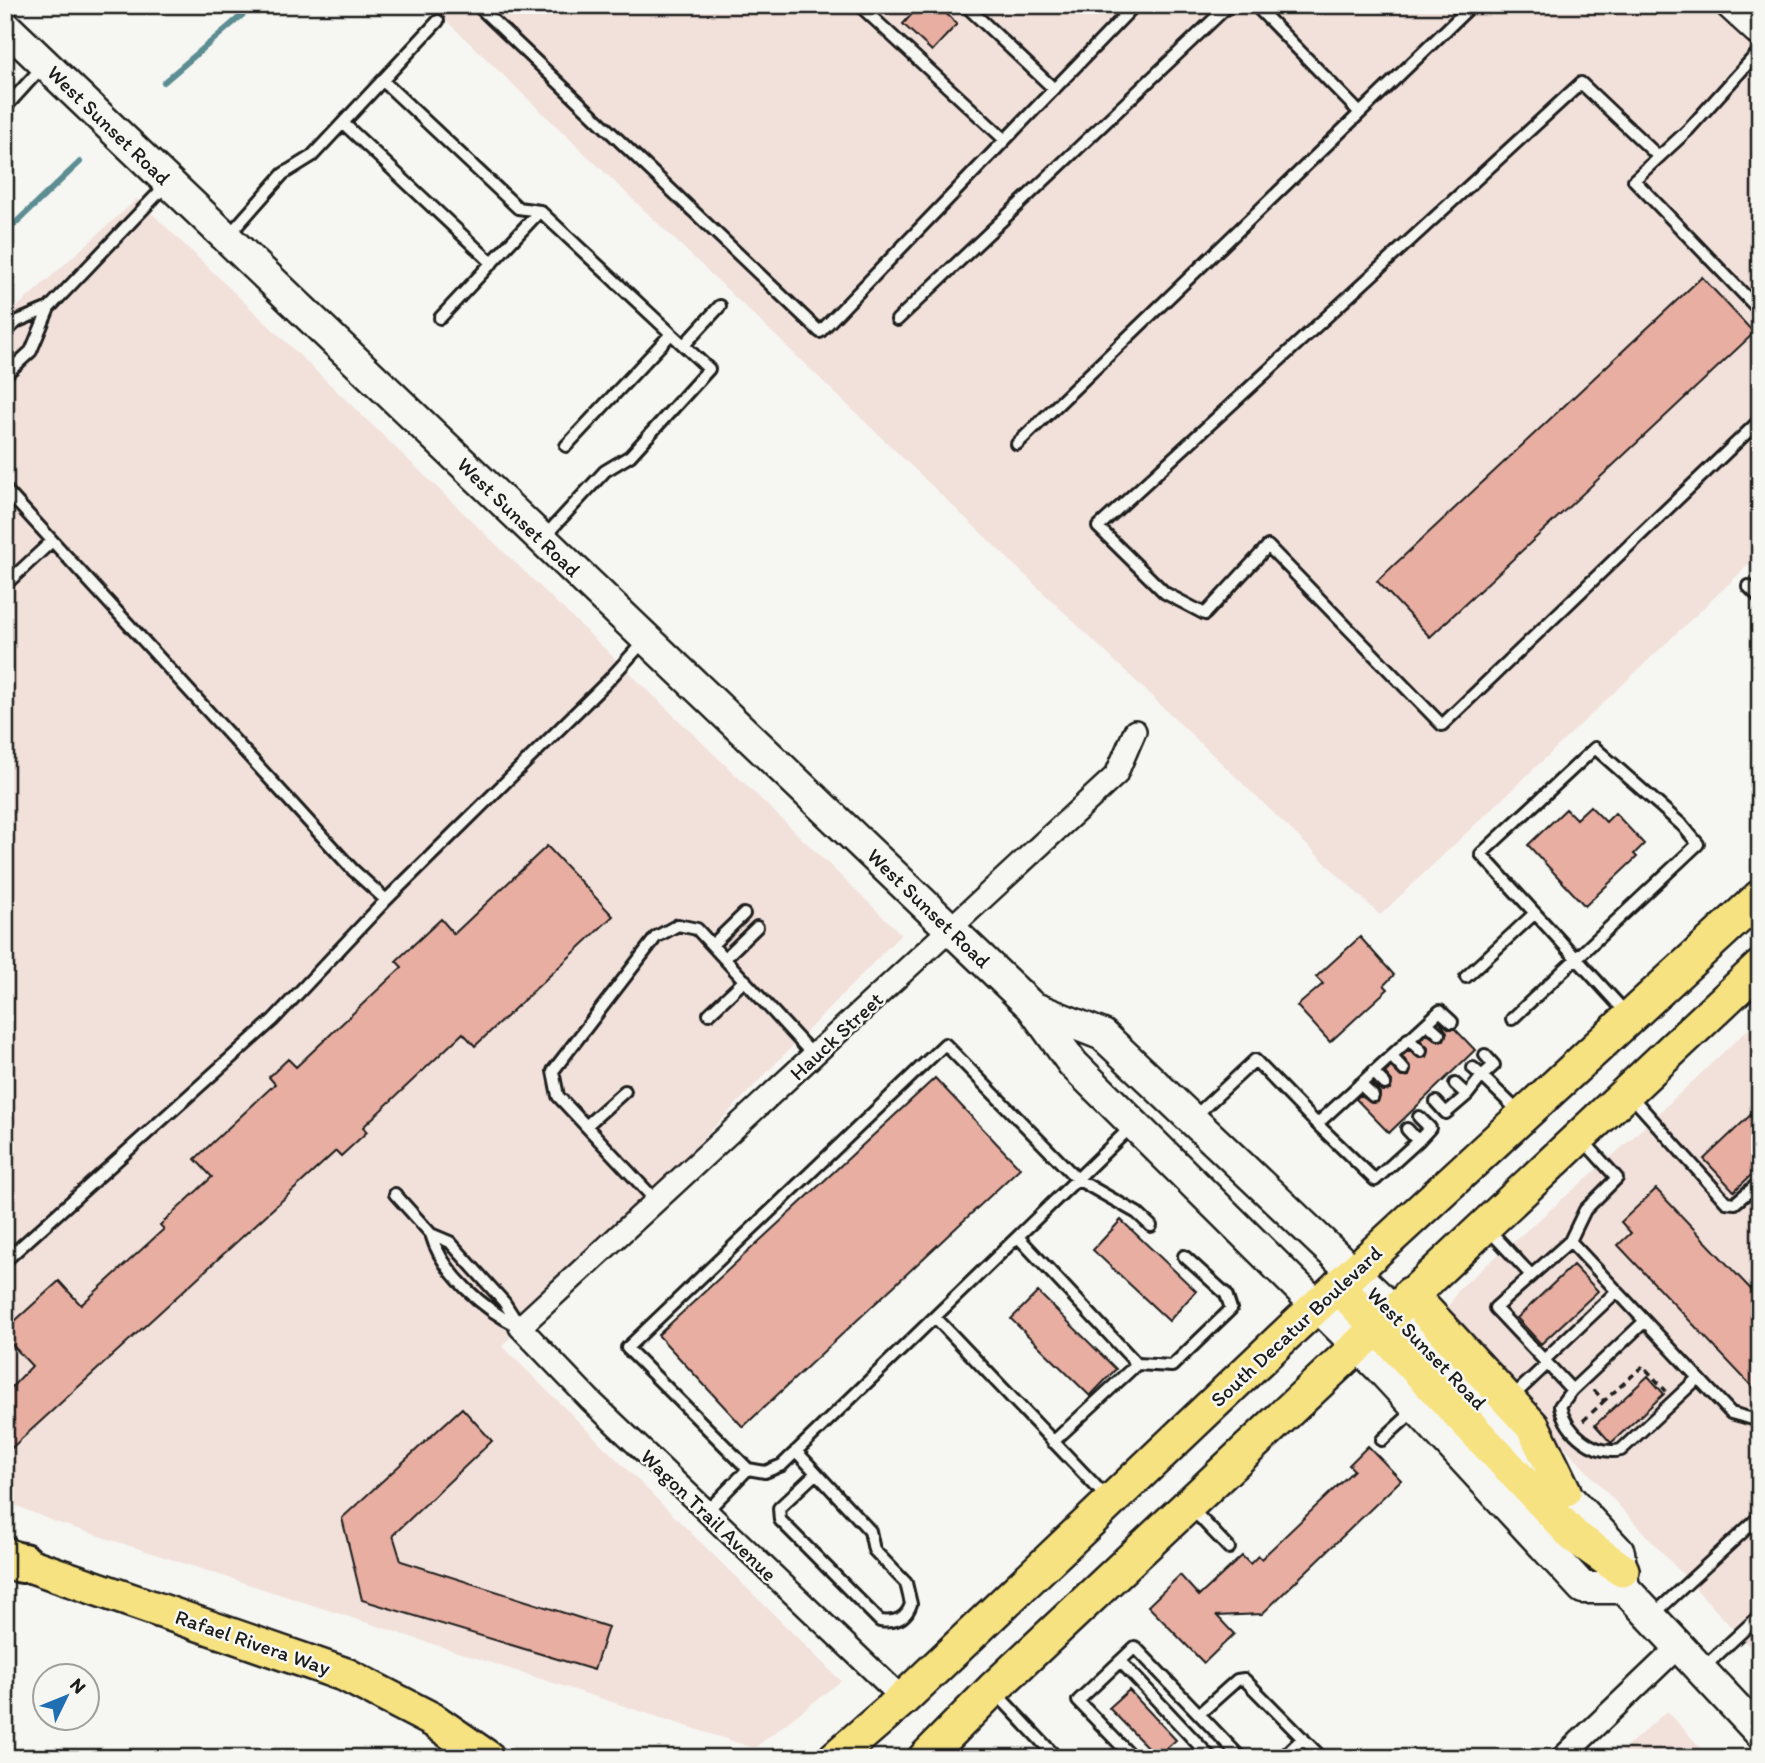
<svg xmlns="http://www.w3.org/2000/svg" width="1765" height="1763" viewBox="0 0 1765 1763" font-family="Itim,sans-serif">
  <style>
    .built { fill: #f2e0da }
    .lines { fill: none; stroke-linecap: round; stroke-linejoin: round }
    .stream { stroke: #5c8d92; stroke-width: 6 }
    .building { fill: #e7aea1; stroke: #1c1c1c; stroke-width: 2 }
    .service-casing { stroke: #1c1c1c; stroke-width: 16 }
    .minor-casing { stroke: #1c1c1c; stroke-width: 26 }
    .secondary-casing { stroke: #1c1c1c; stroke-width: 35 }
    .primary-casing { stroke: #1c1c1c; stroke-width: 38 }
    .motorway-casing { stroke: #1c1c1c; stroke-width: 44 }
    .path { stroke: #1c1c1c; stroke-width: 3.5; stroke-dasharray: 7 5; stroke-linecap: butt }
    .service { stroke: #f6f6f2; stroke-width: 10 }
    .minor { stroke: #f6f6f2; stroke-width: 21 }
    .secondary { stroke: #f6f6f2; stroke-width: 30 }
    .primary { stroke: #f7e281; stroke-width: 33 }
    .motorway { stroke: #f7e281; stroke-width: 38 }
    .labels { text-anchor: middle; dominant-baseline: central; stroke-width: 5; stroke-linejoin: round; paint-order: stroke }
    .street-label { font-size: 21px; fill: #1c1c1c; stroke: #f6f6f2 }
  </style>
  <rect width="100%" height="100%" fill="#f6f6f2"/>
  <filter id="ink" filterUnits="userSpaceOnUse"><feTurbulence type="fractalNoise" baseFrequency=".0143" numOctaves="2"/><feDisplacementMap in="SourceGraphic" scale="14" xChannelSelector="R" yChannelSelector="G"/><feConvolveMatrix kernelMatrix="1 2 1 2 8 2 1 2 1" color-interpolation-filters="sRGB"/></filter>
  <g filter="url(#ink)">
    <path class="built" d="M430,5h1330v549l-380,361z
      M137,199l764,735 -399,412 339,335 -87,67 -704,-228 -45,-19v-1183z
      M1760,1018v640l-300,-324 -13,-25 12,-20 167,-145z
      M1667,1711l43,47h-96z"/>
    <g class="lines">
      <path class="stream" d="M164,82l90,-77
        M5,233l75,-71"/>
    </g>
    <path class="building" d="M920,5h17l20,19 -25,27 -29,-27z
      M1702,277l52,56 -324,304 -53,-56z
      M1590,806l16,16 9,-9 29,31 -10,10 3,3 -52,49 -57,-61 38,-36 10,10z
      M547,846l66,70 -138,130 -12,-13 -100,94 4,5 -26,24 -5,-5 -331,303v-60l27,-28 -27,-29v-7l54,-49 22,24 83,-76 -4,-4 52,-48 -17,-18 80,-75 -6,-7 19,-18 8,8 106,-100 -6,-6 45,-42 13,15z
      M1360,937l34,38 -10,10 4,4 -58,53 -33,-36 26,-22 -7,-7z
      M1440,1022l10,7h5l20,21 -86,83 -33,-34 4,-4 11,8 7,-1 2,-9 -8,-9 10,7 8,-1 2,-9 -7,-8 6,-6 10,10 8,-1 2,-8 -9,-12 7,-6 10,8 7,-1 2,-9 -8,-8 7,-6 10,7 7,-1 3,-8z
      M935,1078l85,90 -277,259 -85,-92z
      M1760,1106v61l-26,24 -30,-32z
      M1656,1189l104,110v96l-142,-150 13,-12 -10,-11z
      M1121,1220l75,71 -27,30 -76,-71z
      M1573,1265l25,26 -57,53 -24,-26z
      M1038,1292l78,77 -26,27 -79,-77z
      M1648,1376l16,18 -53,49 -16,-18z
      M462,1408l30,33 -99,94 8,26 207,66 -14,43 -232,-70 -20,-82z
      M1368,1446l33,34 -139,134 -45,2 17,18 -30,29 -56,-57 32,-31 19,21 43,-40 8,8 8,-8 3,3 93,-89 -5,-5z
      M1129,1690l47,50 -19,17 -48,-49z"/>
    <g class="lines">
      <g class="service-casing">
        <path id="service" d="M477,5l343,327 315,-327
          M859,5l146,135
          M965,5l89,84
          M1255,5l105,108
          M1760,50l-72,80 -54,50 126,131
          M383,81l135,127 22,3 169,158 -79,87 -25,15 -61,66
          M5,108l38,-42
          M343,123l149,140
          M1659,157l-78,-74 -483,444 67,66 40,21 63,-68 174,179 318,-305
          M229,235l54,-61 29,-18 126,-135
          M440,318l100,-107
          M897,320l332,-315
          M5,332l13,-11 31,-13
          M684,345l36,-39
          M5,375l26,-24 18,-43 118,-124
          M1017,444l455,-439
          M566,446l105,-112
          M5,489l348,381 33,30
          M5,585l47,-44
          M1748,586l12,12
          M712,945l32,-31
          M725,958l32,-31
          M1466,977l69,-64
          M709,1014l36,-34
          M1512,1019l186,-175 -15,-18 -88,-78 -114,106 147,161
          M1427,1023l12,11
          M1408,1039l13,12
          M1485,1055l9,10 -12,11 39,38
          M1391,1056l13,14
          M1373,1072l12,12
          M1360,1084l13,12
          M1467,1095l15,-19 -9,-8
          M1630,1095l96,107 9,1 25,-21
          M1436,1102l10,11 21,-18 -12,-11
          M1193,1118l62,-58 62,64 123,-113 12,11
          M1317,1124l58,56 43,-39
          M586,1126l39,-35
          M1407,1129l11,12 12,-13 -11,-11
          M1581,1138l36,40 -32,32 -15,31 -75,67 77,82 73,-69
          M395,1194l36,40 19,8 54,60 16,25
          M657,1202l-99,-106 -5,-25 103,-134 22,-12 19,4 117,127
          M1489,1230l42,45
          M431,1234c11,39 53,76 89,93
          M1019,1238l118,126 -84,78
          M1570,1241l161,172 29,8
          M5,1261l268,-241 113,-120 221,-218 39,-43
          M935,1317l174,183
          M1544,1360l73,-69
          M1137,1364l35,2 59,-57 -5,-15 -42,-38
          M1572,1390l-12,16c6,27 34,50 61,44l77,-72
          M1511,1398l36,-34
          M1382,1440l34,-31
          M796,1451l74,80 4,19 32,33 5,21c-5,15 -16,19 -31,17l-100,-101 -1,-12 35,-33
          M748,1469l-121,-121 318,-304 132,135 60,34 14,13
          M1190,1507l39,41
          M706,1512l42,-43 17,3 17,-7 351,-340
          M1653,1615l107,-99
          M1120,1661l91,97
          M1703,1668l57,-53
          M994,1691l63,67
          M1199,1714l38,-34 7,-1 78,79
          M1133,1758l-55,-57 57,-54 106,111
          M1282,1758l21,-20"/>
      </g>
      <g class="minor-casing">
        <path id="minor" d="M1725,5l35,32
          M903,1699l-313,-299 -70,-73 596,-552 19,-44
          M1562,1758l117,-112"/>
      </g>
      <g class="secondary-casing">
        <path id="secondary" d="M5,26l1027,981 41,57 305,302 205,222h41
          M1032,1007l71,28 290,275 226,242 5,36 136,145"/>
      </g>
      <g class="primary-casing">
        <path id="primary" d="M1338,1286l236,250 48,34
          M1410,1294l123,133 31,64
          M5,1554l18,9 323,112 87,45 55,38
          M835,1758l68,-59 391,-372 466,-430
          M925,1758l68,-69 767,-722"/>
      </g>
      <g class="motorway-casing">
        <path id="motorway" d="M5,1560l18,3"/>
      </g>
      <path class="path" d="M1594,1390l10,11 39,-35 23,25
        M1583,1421l21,-20"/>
      <use href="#service" class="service"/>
      <use href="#minor" class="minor"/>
      <use href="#secondary" class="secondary"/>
      <use href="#primary" class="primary"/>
      <use href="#motorway" class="motorway"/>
    </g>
  </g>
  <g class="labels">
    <g class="street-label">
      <text transform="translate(109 125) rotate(44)">West Sunset Road</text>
      <text transform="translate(519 517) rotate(44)">West Sunset Road</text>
      <text transform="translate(929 908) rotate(44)">West Sunset Road</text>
      <text transform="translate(836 1036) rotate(-43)">Hauck Street</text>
      <text transform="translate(1296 1326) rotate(-43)">South Decatur Boulevard</text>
      <text transform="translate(1427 1348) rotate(46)">West Sunset Road</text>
      <text transform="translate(709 1515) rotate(44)">Wagon Trail Avenue</text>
      <text transform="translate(253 1642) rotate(19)">Rafael Rivera Way</text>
    </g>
  </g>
  <rect width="1765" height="1763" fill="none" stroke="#f6f6f2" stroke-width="28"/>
  <rect x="14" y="14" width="1737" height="1735" fill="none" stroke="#1c1c1c" stroke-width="2.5" filter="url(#ink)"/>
  <g transform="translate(66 1697) rotate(47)"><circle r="33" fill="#f6f6f2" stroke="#9f9f9c" stroke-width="2"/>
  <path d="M0-5L12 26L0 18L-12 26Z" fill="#1f6fb2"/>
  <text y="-10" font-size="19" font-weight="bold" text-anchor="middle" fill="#1c1c1c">N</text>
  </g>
</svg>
